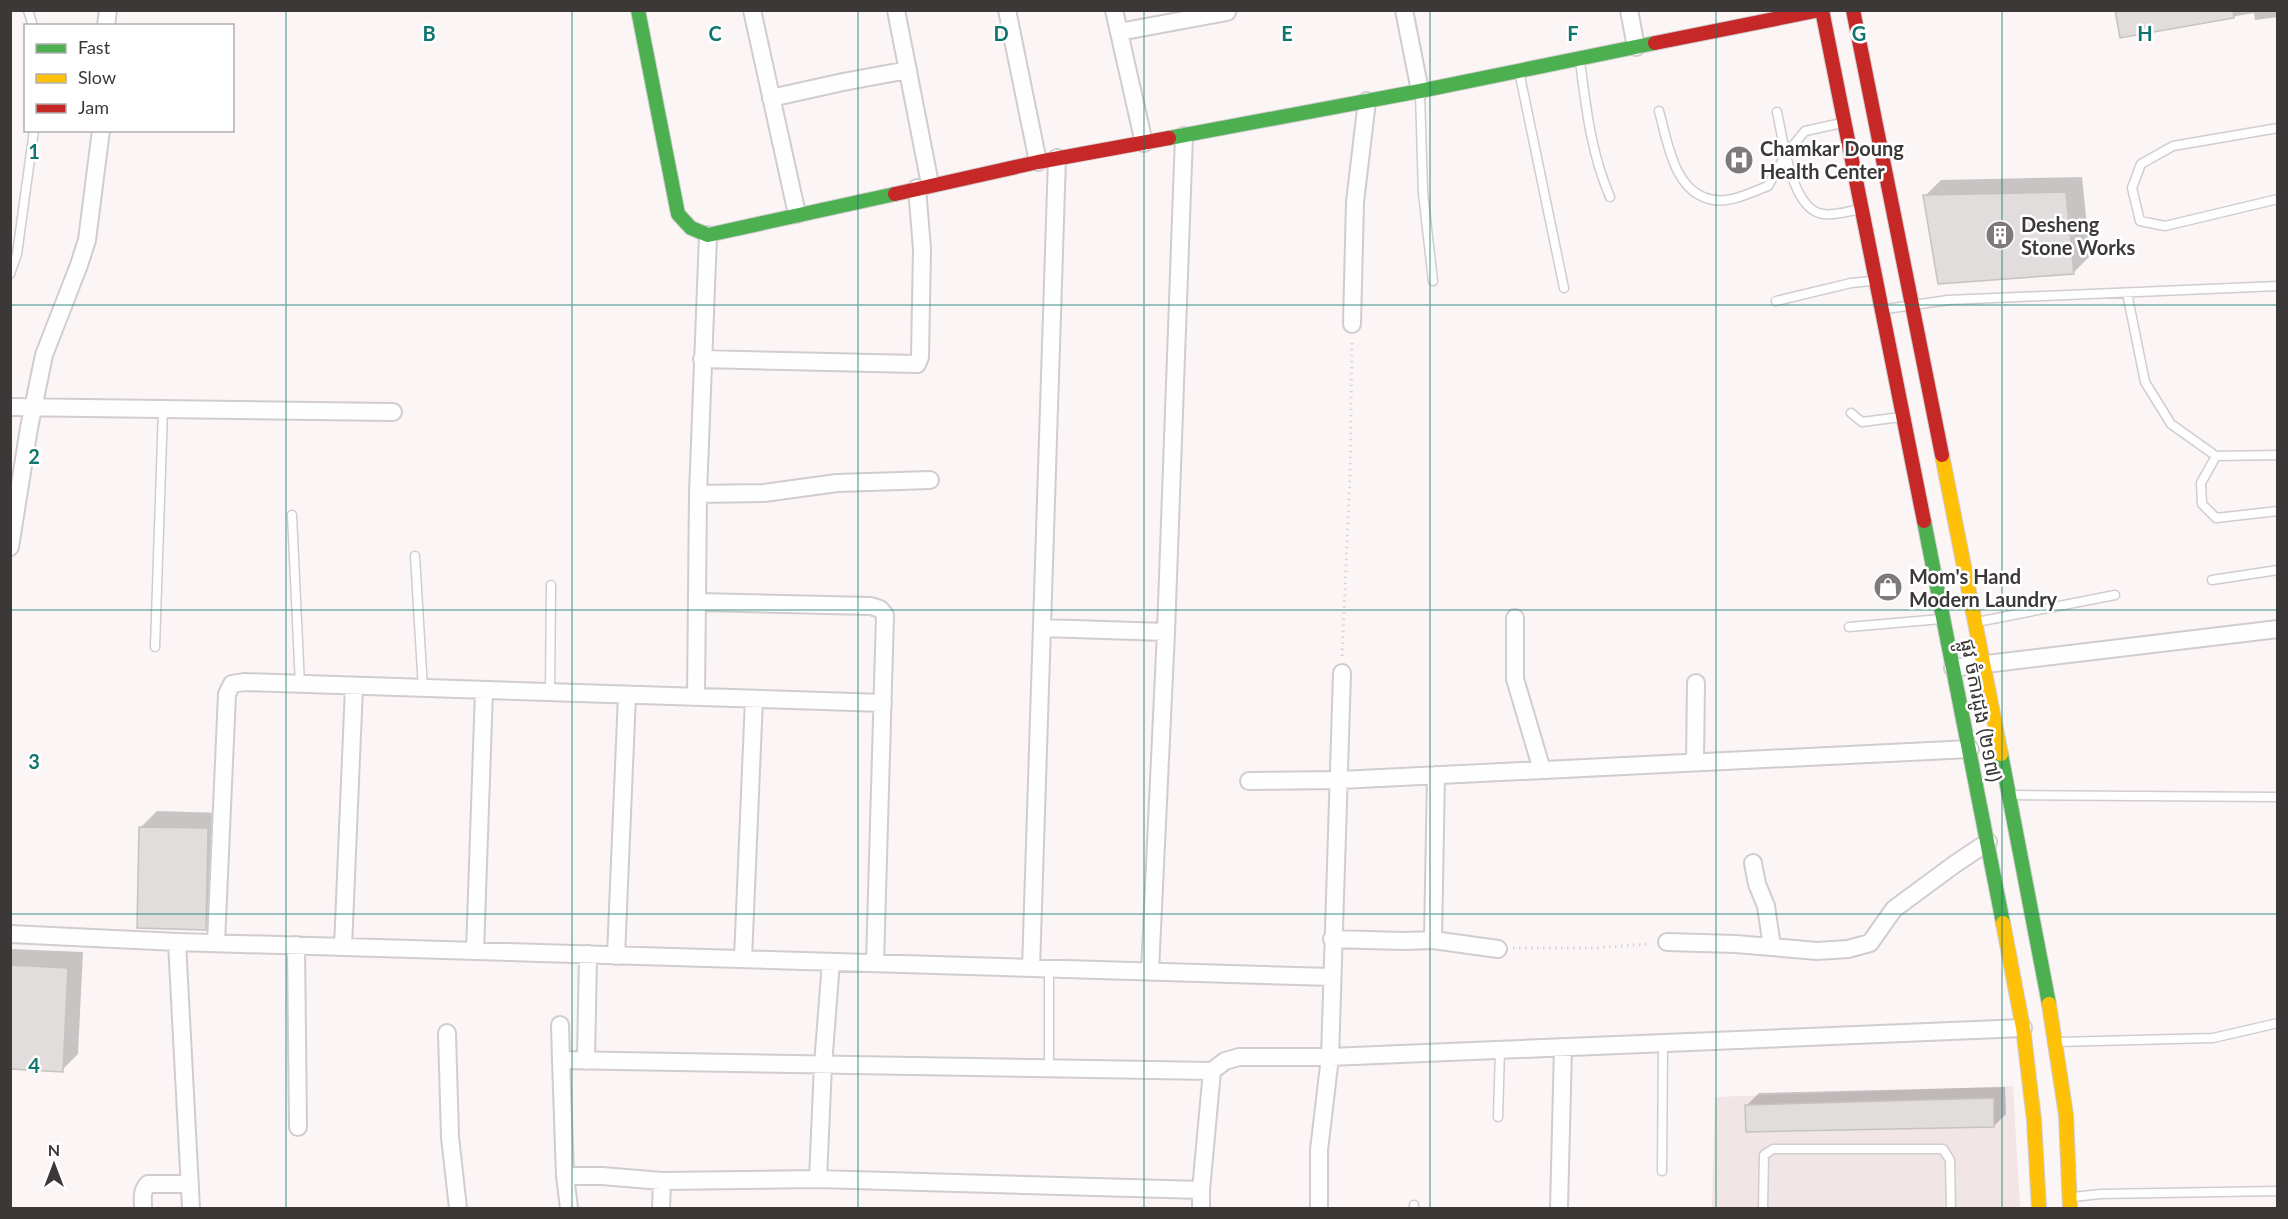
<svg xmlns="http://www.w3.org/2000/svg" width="2288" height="1219" viewBox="0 0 2288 1219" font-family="Lato,'Noto Sans Khmer',sans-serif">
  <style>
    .built { fill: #f1e5e6 }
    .shadow { fill: #0003 }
    .building { fill: #e1dddd; stroke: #c6c2c2; stroke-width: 1.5 }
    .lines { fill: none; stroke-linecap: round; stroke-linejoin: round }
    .lane-casing { stroke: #d1cccd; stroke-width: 11 }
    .street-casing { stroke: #d1cccd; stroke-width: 20 }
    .fast-casing { stroke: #d1cccd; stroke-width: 16 }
    .slow-casing { stroke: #d1cccd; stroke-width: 16 }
    .jam-casing { stroke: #d1cccd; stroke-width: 16 }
    .path { stroke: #d7d6d6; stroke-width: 3; stroke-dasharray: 1.5 4.5; stroke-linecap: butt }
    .lane { stroke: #fefefe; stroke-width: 8 }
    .street { stroke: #fefefe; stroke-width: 16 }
    .fast { stroke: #4caf50; stroke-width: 14 }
    .slow { stroke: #ffc107; stroke-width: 14 }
    .jam { stroke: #c62828; stroke-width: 14 }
    .grid { fill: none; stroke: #0f766e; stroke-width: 1.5; stroke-opacity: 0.55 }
    .labels { text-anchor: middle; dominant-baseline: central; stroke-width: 5; stroke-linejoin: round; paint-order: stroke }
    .poi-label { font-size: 20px; font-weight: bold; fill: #3c3838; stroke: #fff; text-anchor: start }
    .street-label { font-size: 20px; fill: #3c3838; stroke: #fff }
    .grid-label { font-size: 20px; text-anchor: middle; font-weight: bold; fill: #0f766e; stroke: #fff; stroke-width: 5; stroke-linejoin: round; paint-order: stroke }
  </style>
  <rect width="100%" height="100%" fill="#fbf5f6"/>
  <path class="built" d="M2013,1086l7,122h-308l3,-111z"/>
  <path class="shadow" d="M2117,10h161v7l-23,3 -1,-7 -133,23z
    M2082,177l8,79 -16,16 -149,-76 16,-16z
    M157,811l67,2 -3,99 -16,16 -64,-101z
    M10,949l73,3 -5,102 -16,16 -52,-2z
    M2005,1087l1,27 -12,12 -247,-21 12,-12z"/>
  <path class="building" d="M2115,10h118l1,8 -114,20z
    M2066,192l8,82 -136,10 -15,-89z
    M139,827l69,1 -2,102 -69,-2z
    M10,965l58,3 -5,104 -53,-3z
    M1994,1098v29l-248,5 -1,-27z"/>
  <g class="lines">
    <g class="lane-casing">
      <path id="lane" d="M28,10l5,16
        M1580,61c6,47 11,92 30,136
        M1519,71l45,217
        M1420,93l3,100 10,88
        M1659,111c9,32 15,83 55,89 17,3 38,-8 54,-14l18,-32 19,-23 37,-8
        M1777,112c6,26 14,98 46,102 11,2 26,-3 38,-5
        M2278,128l-105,18 -32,18 -9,24 8,33 25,5 113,-27
        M10,274l7,-20 17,-124
        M2127,293l18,89 26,42 45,32 62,-1
        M1776,301l75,-18 21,-2
        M1886,309l62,-9 330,-14
        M1851,413l11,9 39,-5
        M2216,456l-15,27 1,21 14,14 62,-7
        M292,515l8,170
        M415,556l8,133
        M2212,580l66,-10
        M1977,622l138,-27
        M1849,627l92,-8
        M155,647l8,-237
        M550,693l1,-108
        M2011,795l267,2
        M1049,968v101
        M2058,1042l155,-4 65,-15
        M1498,1117l2,-67
        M1662,1171l1,-128
        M2073,1197l27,-3 178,-3
        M1414,1208v-3
        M1763,1208l1,-53 9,-6h170l7,11 1,48"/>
    </g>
    <g class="street-casing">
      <path id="street" d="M752,10l45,204
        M896,10l34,174
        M1007,10l31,152
        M1114,10l30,133
        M1404,10l16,81
        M1629,10l7,37
        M106,26l2,-16
        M1119,32l108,-20
        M771,98l72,-16 65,-12
        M1352,324l3,-122 12,-101
        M702,359l215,5 3,-7 2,-108 -5,-61
        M10,407l383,5
        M698,494l66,-1 73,-10 93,-3
        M10,547l19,-119 15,-73 35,-90 8,-25 14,-110
        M697,602l174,4 9,3 5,6 -10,348
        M1515,618v61l27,91
        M1042,628l124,4
        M1953,668l325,-39
        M696,697l2,-203 10,-259
        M1695,762l1,-79
        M1249,781l91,-1 630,-31
        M1753,863l4,21 9,22 6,41
        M10,934l167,8 1154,35
        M1332,939l71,2 30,-1 65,9
        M1433,940l3,-165
        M177,942l14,266
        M1667,942l69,2 81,7 31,-2 22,-6 24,-34 61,-45 33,-22
        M216,943l11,-249 5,-10 12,-2 639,21
        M296,945l2,182
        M343,947l11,-260
        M475,951l9,-260
        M616,956l11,-261
        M743,959l11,-260
        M1031,968l26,-810
        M1150,971l16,-339 18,-496
        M560,1025l1,35
        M447,1033l3,104 8,71
        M586,1061l2,-107
        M565,1176l-4,-116 651,11
        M818,1179l5,-114 8,-103
        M143,1208c0,-9 -2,-17 5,-24h42
        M569,1208l-4,-32h37l60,5 156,-2 383,11
        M661,1208l1,-27
        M1201,1208v-18l11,-119 13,-10 14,-4h91l693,-29
        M1319,1208v-58l11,-93 12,-384
        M1559,1208l4,-161"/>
    </g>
    <g class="fast-casing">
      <path id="fast" d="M638,10l40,204 13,14 17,7 187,-41
        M1169,138l251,-47 235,-48
        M1924,521l79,402
        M2001,754l48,250"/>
    </g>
    <g class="slow-casing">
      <path id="slow" d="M1942,455l59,299
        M2003,923l20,105 11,92 5,88
        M2049,1004l17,111 4,93"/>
    </g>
    <g class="jam-casing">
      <path id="jam" d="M1822,10l102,511
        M1853,10l89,445
        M1655,43l165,-33
        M895,194l143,-32 131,-24"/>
    </g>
    <path class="path" d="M1342,656l8,-179 2,-138
      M1513,948h81l56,-4"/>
    <use href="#lane" class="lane"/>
    <use href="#street" class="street"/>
    <use href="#fast" class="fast"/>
    <use href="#slow" class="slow"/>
    <use href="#jam" class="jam"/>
  </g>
  <path class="grid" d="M286,10v1198M572,10v1198M858,10v1198M1144,10v1198M1430,10v1198M1716,10v1198M2002,10v1198M10,305h2268M10,610h2268M10,914h2268"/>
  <defs>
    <g id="hospital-disc" transform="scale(1.5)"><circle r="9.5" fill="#7f7a7a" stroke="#fff"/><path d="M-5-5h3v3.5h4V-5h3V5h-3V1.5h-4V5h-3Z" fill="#fff"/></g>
    <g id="building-disc" transform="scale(1.5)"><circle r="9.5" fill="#7f7a7a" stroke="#fff"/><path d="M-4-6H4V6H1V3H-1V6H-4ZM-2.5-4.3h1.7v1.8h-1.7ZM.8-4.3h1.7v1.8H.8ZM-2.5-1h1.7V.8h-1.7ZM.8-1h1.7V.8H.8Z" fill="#fff"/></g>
    <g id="shop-disc" transform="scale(1.5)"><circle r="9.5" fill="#7f7a7a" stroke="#fff"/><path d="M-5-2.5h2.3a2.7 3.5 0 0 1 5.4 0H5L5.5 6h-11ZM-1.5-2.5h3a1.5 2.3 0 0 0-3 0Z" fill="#fff"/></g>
  </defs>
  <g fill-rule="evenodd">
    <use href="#hospital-disc" x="1739" y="160"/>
    <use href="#building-disc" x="2000" y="235"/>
    <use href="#shop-disc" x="1888" y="587"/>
  </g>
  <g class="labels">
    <g class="poi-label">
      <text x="1760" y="148">Chamkar Doung<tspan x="1760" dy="23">Health Center</tspan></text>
      <text x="2021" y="224">Desheng<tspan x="2021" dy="23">Stone Works</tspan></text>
      <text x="1909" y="576">Mom's Hand<tspan x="1909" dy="23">Modern Laundry</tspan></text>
    </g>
    <g class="street-label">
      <text transform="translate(1982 710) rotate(79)">ផ្លូវ ចំការដូង (២១៧)</text>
    </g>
  </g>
  <g class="grid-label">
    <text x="429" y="41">B</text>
    <text x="715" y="41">C</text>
    <text x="1001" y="41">D</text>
    <text x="1287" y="41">E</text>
    <text x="1573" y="41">F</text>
    <text x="1859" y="41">G</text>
    <text x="2145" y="41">H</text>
    <text x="34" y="159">1</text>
    <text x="34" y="464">2</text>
    <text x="34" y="769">3</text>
    <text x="34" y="1073">4</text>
  </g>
  <rect width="2288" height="1219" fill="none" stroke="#3c3838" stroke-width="24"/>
  <rect x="24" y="24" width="210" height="108" fill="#ffffff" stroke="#b1afaf" stroke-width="1.5"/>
  <rect x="36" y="44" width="30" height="9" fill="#4caf50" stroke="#b1afaf" stroke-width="1.5"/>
  <text x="78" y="54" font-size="18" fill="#3c3838">Fast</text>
  <rect x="36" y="74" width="30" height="9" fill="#ffc107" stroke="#b1afaf" stroke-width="1.5"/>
  <text x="78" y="84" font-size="18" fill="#3c3838">Slow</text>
  <rect x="36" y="104" width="30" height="9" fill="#c62828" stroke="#b1afaf" stroke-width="1.5"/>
  <text x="78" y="114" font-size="18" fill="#3c3838">Jam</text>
  <g transform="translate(54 1165)" stroke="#ffffff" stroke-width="4.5" paint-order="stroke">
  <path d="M0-4.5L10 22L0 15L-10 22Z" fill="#3c3838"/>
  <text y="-9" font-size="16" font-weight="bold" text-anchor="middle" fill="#3c3838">N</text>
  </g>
</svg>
